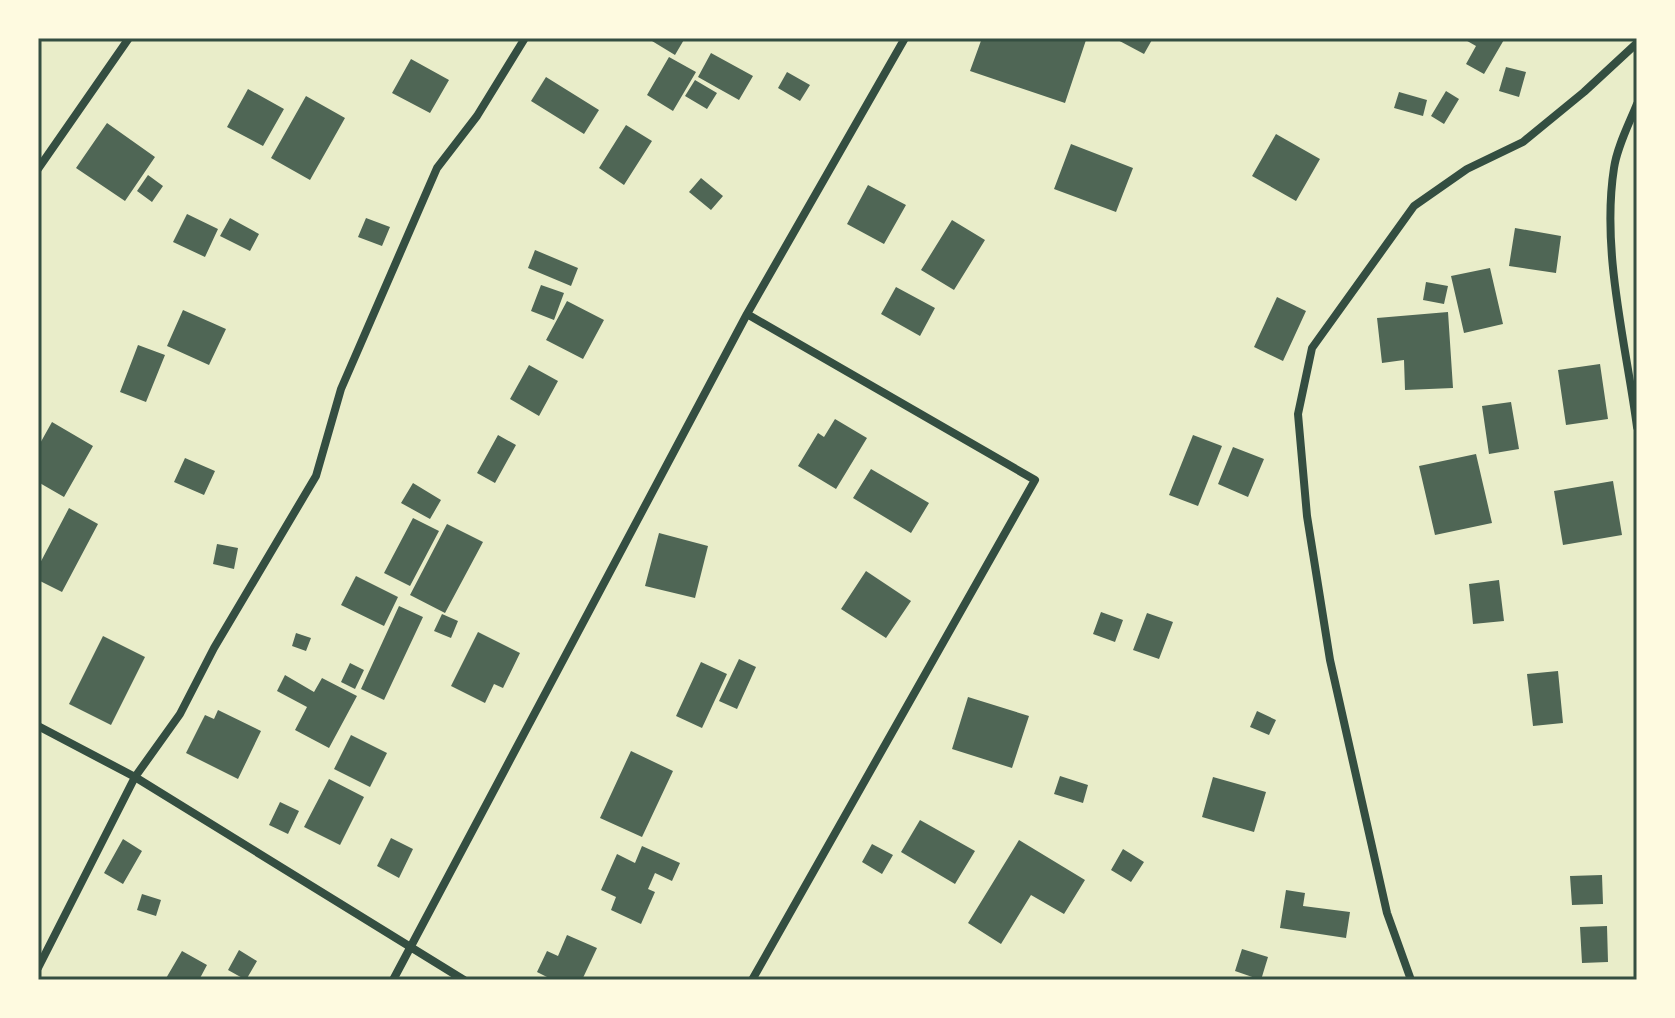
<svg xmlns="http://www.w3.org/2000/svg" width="1675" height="1018" viewBox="0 0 1675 1018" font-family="Barlow,sans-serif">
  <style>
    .building { fill: #4f6655 }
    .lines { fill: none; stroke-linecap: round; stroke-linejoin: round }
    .minor { stroke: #344e41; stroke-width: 8 }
    .neatline { fill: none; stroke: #344e41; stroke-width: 3 }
  </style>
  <rect width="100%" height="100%" fill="#e9edc9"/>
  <path class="building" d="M654,38h31l-10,17 -23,-14z
    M982,38h97l7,2 -21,63 -95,-32z
    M1114,38h39l-9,16z
    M1462,38h43l-21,36 -18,-10 10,-18z
    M711,53l42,23 -14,24 -41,-23z
    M669,57l27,15 -23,39 -26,-16z
    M411,59l38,21 -19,33 -38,-20z
    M1506,67l20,5 -7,25 -20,-6z
    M787,72l23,13 -10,16 -22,-13z
    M546,77l53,33 -15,24 -53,-33z
    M695,80l22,13 -10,16 -22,-13z
    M248,89l36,20 -21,37 -36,-19z
    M1446,91l13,8 -15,25 -13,-8z
    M1399,92l28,8 -4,16 -29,-8z
    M306,96l39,22 -35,62 -39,-22z
    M107,123l48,34 -30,44 -49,-33z
    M626,125l26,16 -28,44 -25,-17z
    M1276,134l44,25 -24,42 -44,-25z
    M1071,144l62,24 -17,44 -62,-23z
    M148,175l15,11 -11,16 -15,-11z
    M701,178l22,18 -12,14 -22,-18z
    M868,185l38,20 -22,39 -37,-20z
    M187,214l31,15 -13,28 -32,-15z
    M230,218l29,16 -9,17 -30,-15z
    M366,218l24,9 -8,19 -24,-9z
    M952,220l33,20 -31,50 -33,-20z
    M1515,228l46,8 -5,37 -47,-7z
    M535,250l43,18 -7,18 -43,-18z
    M1490,268l13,56 -39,9 -13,-57z
    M1426,282l22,4 -4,18 -21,-4z
    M541,285l23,8 -10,27 -23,-9z
    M896,287l39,21 -15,28 -39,-22z
    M1277,297l29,14 -23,50 -29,-14z
    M567,301l37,19 -21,39 -37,-19z
    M183,310l43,19 -17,36 -42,-19z
    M1448,312l5,76 -48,2 -1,-30 -22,3 -5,-45z
    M138,345l27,10 -19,47 -26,-10z
    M1600,364l8,55 -42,6 -8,-55z
    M529,365l29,16 -19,35 -29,-17z
    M1511,402l8,47 -30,5 -7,-48z
    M835,419l32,19 -31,51 -38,-23 20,-33 6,4z
    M52,422l41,24 -29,51 -26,-15v-35z
    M498,435l18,10 -21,38 -18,-10z
    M1193,435l29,11 -24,60 -29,-11z
    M1233,447l31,12 -16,38 -30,-13z
    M1476,454l16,69 -57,12 -16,-69z
    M185,458l30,13 -11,24 -30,-13z
    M871,469l58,34 -18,30 -58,-35z
    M1613,481l9,54 -59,10 -9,-54z
    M413,483l28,17 -11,19 -29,-16z
    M69,508l29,16 -36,68 -24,-12v-13z
    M413,518l26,13 -29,55 -26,-13z
    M447,524l36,18 -38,71 -35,-18z
    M659,533l49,13 -13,52 -50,-12z
    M217,544l21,4 -4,21 -21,-5z
    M866,571l45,30 -25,37 -45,-29z
    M356,576l42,21 -14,29 -43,-21z
    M1499,580l5,41 -31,3 -4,-40z
    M399,606l24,11 -39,83 -23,-11z
    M1101,612l22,8 -8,22 -22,-8z
    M1147,613l26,9 -14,37 -26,-9z
    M442,614l16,7 -7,17 -17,-7z
    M478,632l42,21 -17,35 -9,-4 -9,19 -34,-17z
    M296,633l15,5 -5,13 -14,-5z
    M103,636l42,21 -34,68 -42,-21z
    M739,659l17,8 -19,42 -18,-8z
    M701,662l26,12 -25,54 -26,-12z
    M350,663l14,7 -9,19 -14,-7z
    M1558,671l5,52 -30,3 -6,-52z
    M285,675l29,17 8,-14 35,18 -28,52 -34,-18 12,-23 -30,-16z
    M968,697l61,19 -17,52 -60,-19z
    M218,710l43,21 -23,48 -52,-26 19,-38 9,4z
    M1257,711l19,9 -7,15 -19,-8z
    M351,735l36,18 -17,34 -36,-18z
    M631,751l42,20 -31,66 -42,-19z
    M1060,776l28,9 -5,18 -29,-9z
    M1213,777l53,15 -12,40 -52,-15z
    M329,779l35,18 -24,48 -36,-18z
    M280,802l19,9 -11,23 -19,-9z
    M920,820l55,31 -20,33 -54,-32z
    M391,838l22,11 -14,29 -22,-12z
    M123,839l19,12 -19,33 -19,-11z
    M1019,840l66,40 -21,34 -33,-19 -30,49 -33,-21z
    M872,844l21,11 -11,19 -20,-12z
    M642,846l38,17 -8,18 -17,-8 -7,16 7,3 -14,32 -30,-14 5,-13 -15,-7 16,-36 18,9z
    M1123,849l21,13 -13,20 -20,-12z
    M1602,875l1,29 -31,1 -2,-29z
    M1286,890l19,3 -2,13 47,6 -4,26 -66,-10z
    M142,894l19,6 -5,16 -19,-6z
    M1607,926l1,36 -26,1 -2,-36z
    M567,935l30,13 -15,32h-36l1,-3 -10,-5 10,-21 11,5z
    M1242,949l26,8 -7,23 -26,-9z
    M239,950l18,11 -11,19 -18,-10z
    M182,951l25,14 -8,15h-34z"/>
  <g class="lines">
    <path class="minor" d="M1637,104c-8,20 -20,43 -23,64 -13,83 12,176 23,259
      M38,169l91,-131
      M747,314l288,166 -283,500
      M38,726l97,51 329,203
      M38,968l97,-191 45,-63 34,-66 102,-172 25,-87 96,-221 40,-52 48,-78
      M393,980l354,-666 158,-276
      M1411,980l-24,-67 -57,-253 -23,-144 -9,-102 14,-66 102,-142 53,-37 56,-27 61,-50 53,-49"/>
  </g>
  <rect width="1675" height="1018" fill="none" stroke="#fefae0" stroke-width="80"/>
  <rect x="40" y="40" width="1595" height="938" class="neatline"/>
</svg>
